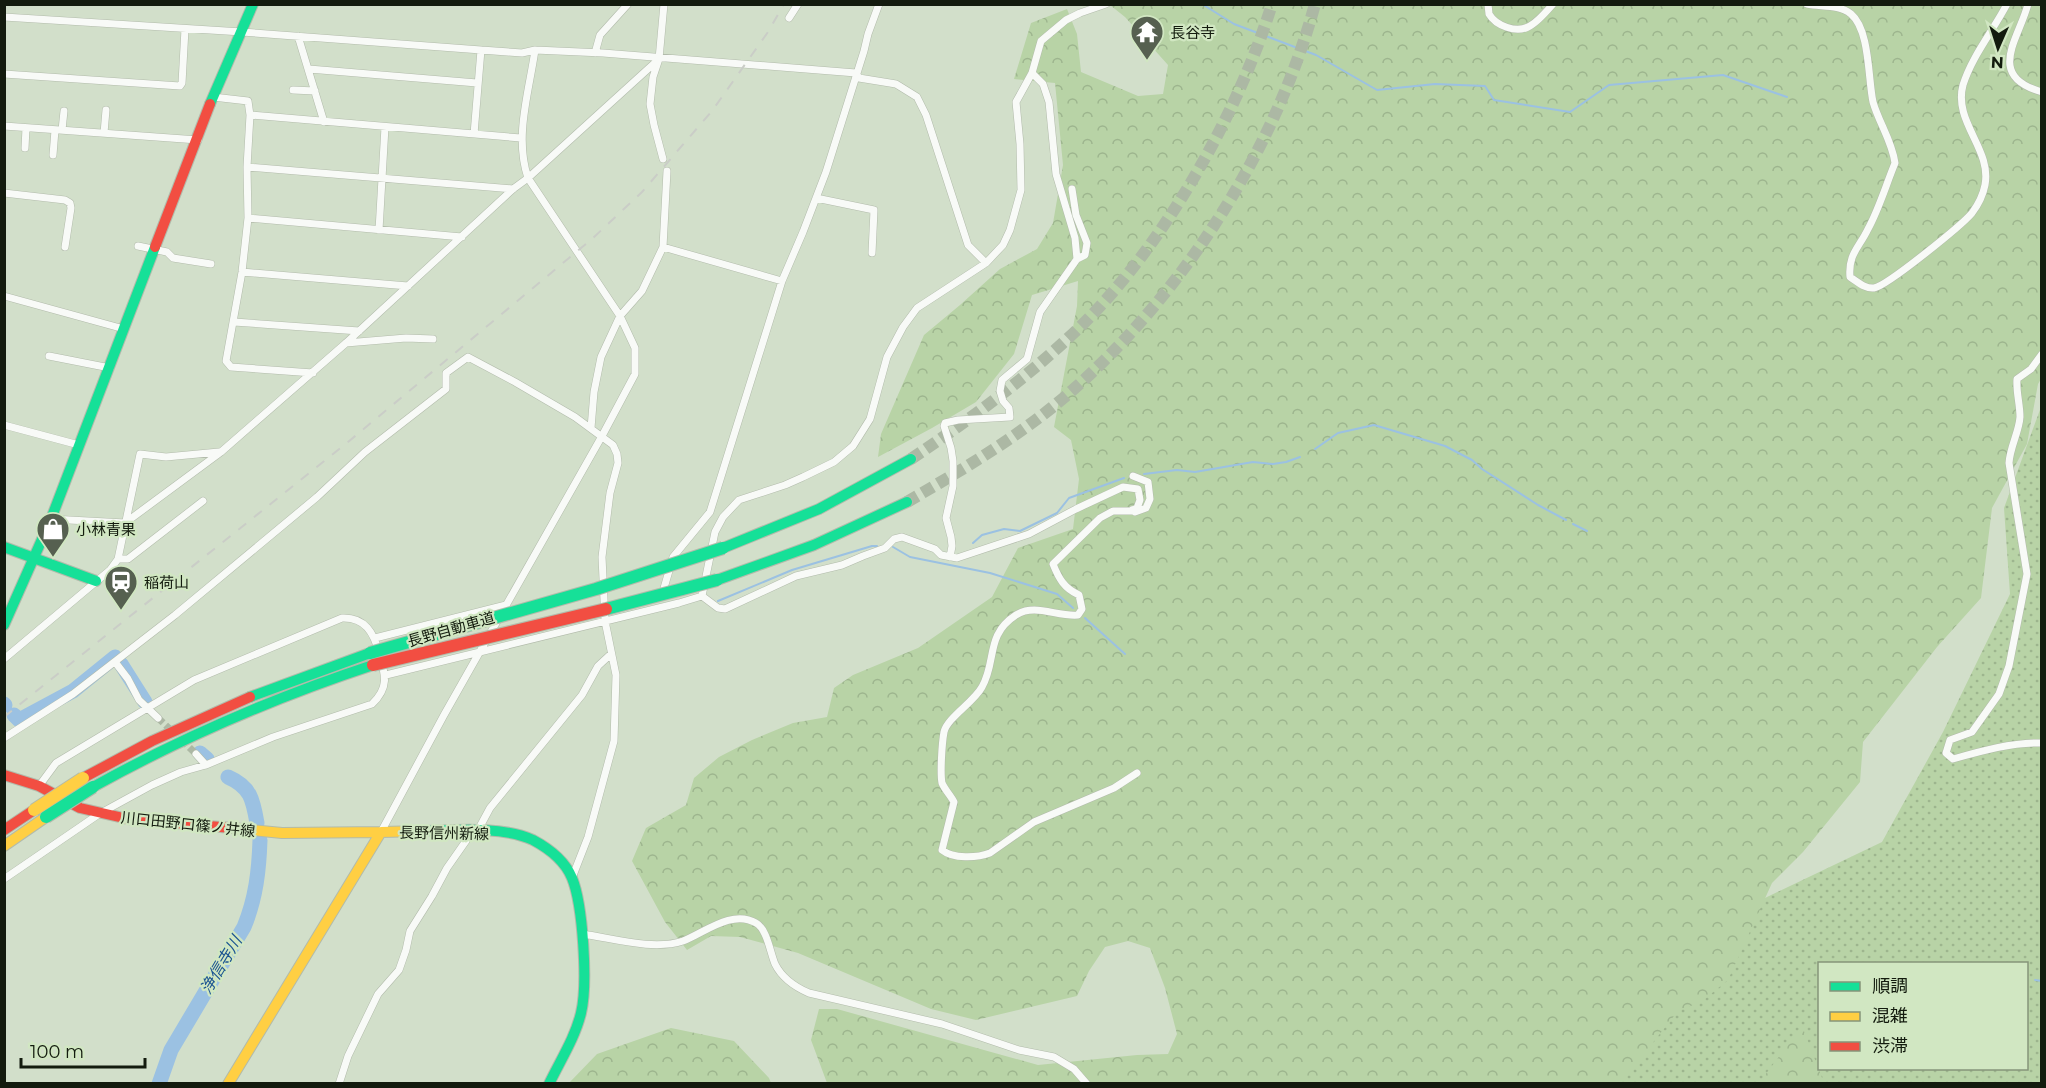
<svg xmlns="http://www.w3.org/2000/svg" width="2046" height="1088" viewBox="0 0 2046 1088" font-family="Montserrat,'Noto Sans JP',sans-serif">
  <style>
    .grass { fill: url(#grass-dots); fill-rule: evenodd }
    .forest { fill: url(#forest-crowns) }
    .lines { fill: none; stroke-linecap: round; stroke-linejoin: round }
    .stream { stroke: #9bc1e2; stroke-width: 2 }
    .river { stroke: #9bc1e2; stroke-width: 15 }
    .street-tunnel { stroke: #acb8a4; stroke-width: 7; stroke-dasharray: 7 3.5; stroke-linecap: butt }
    .highway-tunnel { stroke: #acb8a4; stroke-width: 12; stroke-dasharray: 12 6; stroke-linecap: butt }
    .street-casing { stroke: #b2bbab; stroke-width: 8 }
    .fast-casing { stroke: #b2bbab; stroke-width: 12 }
    .slow-casing { stroke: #b2bbab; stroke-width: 12 }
    .jam-casing { stroke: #b2bbab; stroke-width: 12 }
    .street { stroke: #f8faf7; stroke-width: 7 }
    .fast { stroke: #16e098; stroke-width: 10 }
    .slow { stroke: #ffcf43; stroke-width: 10 }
    .jam { stroke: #f24e42; stroke-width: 10 }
    .rail { stroke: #cacdc7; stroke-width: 2; stroke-dasharray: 10 10; stroke-linecap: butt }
    .fast-bridge-casing { stroke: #b2bbab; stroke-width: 14; stroke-linecap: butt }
    .slow-bridge-casing { stroke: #b2bbab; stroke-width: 14; stroke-linecap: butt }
    .jam-bridge-casing { stroke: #b2bbab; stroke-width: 14; stroke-linecap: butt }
    .fast-bridge { stroke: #16e098; stroke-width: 12 }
    .slow-bridge { stroke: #ffcf43; stroke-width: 12 }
    .jam-bridge { stroke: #f24e42; stroke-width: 12 }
    .labels { text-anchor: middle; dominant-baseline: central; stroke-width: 4.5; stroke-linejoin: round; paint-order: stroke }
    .poi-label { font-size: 15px; fill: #131b0e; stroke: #d1e7c2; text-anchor: start }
    .street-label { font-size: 15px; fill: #131b0e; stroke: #d1e7c2 }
    .water-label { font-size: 16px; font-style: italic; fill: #1b5491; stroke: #d1e7c2 }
  </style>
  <defs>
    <pattern id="grass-dots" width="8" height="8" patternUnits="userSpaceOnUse" patternTransform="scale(1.5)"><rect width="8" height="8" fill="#b8d3a6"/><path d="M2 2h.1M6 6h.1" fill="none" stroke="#9db58e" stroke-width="1.8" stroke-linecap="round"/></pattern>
    <pattern id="forest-crowns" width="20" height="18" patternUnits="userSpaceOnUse" patternTransform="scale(1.5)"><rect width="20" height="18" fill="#b8d3a6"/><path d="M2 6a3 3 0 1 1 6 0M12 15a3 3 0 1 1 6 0" fill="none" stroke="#9db58e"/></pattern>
  </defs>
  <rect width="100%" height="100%" fill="#d2dfca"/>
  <path class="grass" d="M2041,407v676l-442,1 122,-165 161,-77 61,-110 67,-138 -6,-86zM1820,964h206v104h-206z"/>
  <path class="forest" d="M1110,5h931v374l-3,5 -11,60 -35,64 -11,90 -44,49 -74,95 -3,40 -57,70 -31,31 -44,97 -27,22 -23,9 -57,72h-794l-16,-43 8,-31h18l201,56 99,-10 31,-1 9,-20 -12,-46 -15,-40 -22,-7 -23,6 -16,24 -12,25 -101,24 -45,-11 -133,-56 -58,-16 -29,-1 -24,14 -22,-28 -33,-61 14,-33 40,-23 8,-27 25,-21 33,-17 41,-17 34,-6 7,-29 19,-13 65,-27 74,-51 26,-49 55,-19 6,-50 -8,-39 -17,-13 23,-121 1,-25 -46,14 -18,59 -38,48 -44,26 -54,29 3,-23 43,-99 36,-30 40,-36 37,-20 16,-26 10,-58 -8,-82 -41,-4 17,-56 36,-14 10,25 4,38 57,24 25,-2 5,-29 -43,-48z
    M1802,1026l22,57h-65z
    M671,1028l63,13 35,37 2,5h-202l28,-29z"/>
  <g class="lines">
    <path class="stream" d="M1202,4l32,20 82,31 61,35 58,-6 50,2 9,14 76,12 39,-27 114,-10 64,22
      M1315,449l23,-16 36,-8 71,21 27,14 10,9 56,36 28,15
      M1144,474l33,-4 18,2 58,-10 20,2 13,-2 14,-5
      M1573,524l14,7
      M973,543l9,-8 22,-6 16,2 37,-18 12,-15 55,-20
      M893,547l17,10 80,16 67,21 16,14
      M718,601l74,-31 80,-24h5
      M1085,618l40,36
      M2035,980l7,1"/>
    <path class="river" d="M121,664l24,38
      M4,704l1,1
      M14,715l5,5 54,-29 42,-34
      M200,753l7,6
      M228,777c23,10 25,23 29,46
      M159,1084l12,-34 73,-123c12,-29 15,-57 16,-87"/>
    <path class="street-tunnel" d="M158,718l16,15
      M182,740l14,14"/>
    <path class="highway-tunnel" d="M911,459c61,-41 120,-84 172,-135 82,-81 155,-210 189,-320
      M907,502c58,-34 118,-69 168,-114 111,-99 201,-240 240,-384"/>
    <g class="street-casing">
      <path id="street" d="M1488,4c0,1 1,9 1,10 7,12 27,19 39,13 9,-4 18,-15 25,-23
        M1807,4c14,3 32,0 44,10 19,16 17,65 22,88 6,21 19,39 22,61 -9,22 -16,46 -27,66 -9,19 -20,25 -18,48 8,5 15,12 24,11 13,-2 88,-63 98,-75 6,-8 11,-18 13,-28 7,-36 -32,-63 -22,-100 9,-29 30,-54 44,-81
        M2028,4c-9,35 -43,72 14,88
        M4,17l238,15 239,18 41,3 13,-3 68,3 253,20
        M789,18l9,-14
        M298,36l26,86
        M595,53l5,-18 28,-31
        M309,69l168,14
        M856,73l3,5 37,6 21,13 9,18 42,130 18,18
        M4,74l176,12 2,-3 3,-54
        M293,90l22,1
        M213,97l35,4 2,14 -3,52 1,51 -6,54 -16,89 5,6 82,6
        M250,115l271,23
        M4,126l194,14
        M62,130l2,-19
        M104,133l2,-23
        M474,134l7,-84
        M25,148l1,-20
        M53,155l2,-25
        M663,159l-9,-34 -4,-21 3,-27 6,-18 5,-55
        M247,167l266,22
        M1072,189l4,26 11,28 -2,12 -8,4
        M4,193l61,7 5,3 1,5 -6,39
        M816,198l58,12 -2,43
        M248,218l214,19
        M379,230l6,-103
        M138,246l29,6 6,6 38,6
        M663,247l119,34
        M242,272l166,14
        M4,296l120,33
        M234,322l125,9
        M346,343l60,-5 27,1
        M2042,354l-11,15 -14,10c-1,13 3,25 3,38 -1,15 -10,30 -11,46l18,111 -18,92 -10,28 -27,38 -22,8 -4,13 7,6c28,-8 60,-17 89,-16
        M49,356l61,12
        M4,425l75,20
        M591,428l3,-36 7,-35 19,-41 22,-25 21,-44 4,-76
        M1132,510l3,2 11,-4 4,-9 -2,-17 -15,-6
        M51,519l74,4 96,-71 125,-109 167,-154 15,-11 131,-119
        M950,557l2,-11 -1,-9 -5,-19 7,-32v-25l-2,-13 -7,-22 1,-3 13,-3 52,-3 -1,-9 -6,-7 -3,-10 2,-11 25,-21 13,-47 37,-53 -2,-21 -19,-64 -7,-72 -6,-18 -11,-11
        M118,559h10l75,-58
        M662,595l11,-38 37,-45 72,-231 21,-49 23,-60 38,-121 4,-17 11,-30
        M702,596l13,-64 8,-15 16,-17 46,-15 18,-8 31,-15 19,-16 17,-27 17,-62 16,-30 14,-19 69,-45 17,-18 7,-15 11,-40 -1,-46 -4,-42 16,-29 9,-32 25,-21 14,-7 26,-9
        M375,638l131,-33
        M4,659l106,-89 8,-11 22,-105 26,3 53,-5
        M115,662l13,17 11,21 19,18
        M386,675l293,-72 23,-7 16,12 7,1 71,-33 46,-11 21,-9 22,-8 9,-9 8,-2 33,12 6,6 16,3 72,-24 47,-25 47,-22 15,2 2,11 -3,8 -6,3h-18l-13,7 -47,46c6,15 11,24 26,31l3,14 -4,6c-21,2 -43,-12 -62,0 -31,20 -19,46 -34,72 -8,15 -35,31 -38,45 -2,11 -4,41 -2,51 3,7 9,13 12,19l-12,48c11,9 35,8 48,3l44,-31 80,-34 23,-15
        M4,738l69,-44 102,-79 142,-118 48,-45 81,-63v-16l22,-16 47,25 60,35 38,28 4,9 1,9 -8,30 -8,64 3,64 11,54 -2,66 -26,96 -16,41
        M196,754l10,11
        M381,832l63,-117 158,-279 33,-62v-26l-15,-32 -92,-138c-14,-41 1,-86 7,-128
        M4,879l95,-65 53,-29 29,-13 25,-7 67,-28 99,-33c18,-17 13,-30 7,-51 -5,-20 -14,-36 -37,-35l-148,62 -138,83 -17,23
        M582,934c30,4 71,17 101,7 21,-8 49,-32 73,-18 11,6 14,29 19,41 7,14 20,23 34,29l133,31 77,26 35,7 20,12 13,15
        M339,1084l9,-28 30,-62 21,-24 7,-20 4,-19 22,-35 15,-28 21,-30 9,-6 13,-24 92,-113 16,-29 13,-12"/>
    </g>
    <g class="fast-casing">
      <path id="fast" d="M210,104l43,-100
        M4,547l92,34
        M723,548l96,-39 92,-50
        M717,580l97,-35 93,-43
        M4,625l47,-106 104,-272
        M250,697l120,-44
        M93,787c90,-50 183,-90 280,-122
        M424,831c32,-1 79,-5 109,9 15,8 32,21 39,38 11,27 16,106 9,135 -6,25 -21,48 -32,71"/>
    </g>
    <g class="slow-casing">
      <path id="slow" d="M232,828l50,5 99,-1
        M4,846l42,-29
        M228,1084l153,-252 43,-1"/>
    </g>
    <g class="jam-casing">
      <path id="jam" d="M155,247l55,-143
        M4,775l35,11 41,22 48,11 104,9
        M83,778l69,-37 98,-44
        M4,830l30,-20"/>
    </g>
    <use href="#street" class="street"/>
    <use href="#fast" class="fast"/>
    <use href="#slow" class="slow"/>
    <use href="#jam" class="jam"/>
    <path class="rail" d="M4,717l344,-275 245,-204 49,-46 70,-81 56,-79 16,-28"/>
    <g class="fast-bridge-casing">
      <path id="fast-bridge" d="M606,609l111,-29
        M370,653l226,-64 127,-41
        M46,817l47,-30"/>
    </g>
    <g class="slow-bridge-casing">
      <path id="slow-bridge" d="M34,810l49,-32"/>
    </g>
    <g class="jam-bridge-casing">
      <path id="jam-bridge" d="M373,665l233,-56"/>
    </g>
    <use href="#fast-bridge" class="fast-bridge"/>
    <use href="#slow-bridge" class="slow-bridge"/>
    <use href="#jam-bridge" class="jam-bridge"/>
  </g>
  <defs>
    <g id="temple-pin" transform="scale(1.725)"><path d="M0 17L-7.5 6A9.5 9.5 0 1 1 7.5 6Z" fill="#566050" stroke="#d1e7c2"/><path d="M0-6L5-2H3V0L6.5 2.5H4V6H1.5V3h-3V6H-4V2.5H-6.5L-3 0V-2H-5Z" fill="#fff"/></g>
    <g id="shop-pin" transform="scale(1.725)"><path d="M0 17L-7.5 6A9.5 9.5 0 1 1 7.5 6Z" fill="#566050" stroke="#d1e7c2"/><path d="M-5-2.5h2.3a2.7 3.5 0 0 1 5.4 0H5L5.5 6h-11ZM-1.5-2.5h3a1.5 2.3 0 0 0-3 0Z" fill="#fff"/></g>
    <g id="station-pin" transform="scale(1.725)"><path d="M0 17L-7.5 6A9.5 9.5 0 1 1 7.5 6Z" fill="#566050" stroke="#d1e7c2"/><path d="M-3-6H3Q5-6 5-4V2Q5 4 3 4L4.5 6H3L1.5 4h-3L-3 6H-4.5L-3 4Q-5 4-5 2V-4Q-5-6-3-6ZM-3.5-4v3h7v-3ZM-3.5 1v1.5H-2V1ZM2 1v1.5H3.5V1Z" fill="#fff"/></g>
  </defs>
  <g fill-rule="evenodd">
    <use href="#temple-pin" x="1147" y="32"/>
    <use href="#shop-pin" x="53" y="529"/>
    <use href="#station-pin" x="121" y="582"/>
  </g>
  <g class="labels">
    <g class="poi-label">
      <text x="1170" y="32">長谷寺</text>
      <text x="76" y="529">小林青果</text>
      <text x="144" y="582">稲荷山</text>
    </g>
    <g class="street-label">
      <text transform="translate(451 629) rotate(-16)">長野自動車道</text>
      <text transform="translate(188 824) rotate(6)">川口田野口篠ノ井線</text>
      <text transform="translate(444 833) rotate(1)">長野信州新線</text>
    </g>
    <g class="water-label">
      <text transform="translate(221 965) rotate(-59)">浄信寺川</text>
    </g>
  </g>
  <rect width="2046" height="1088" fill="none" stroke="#131b0e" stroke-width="12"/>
  <rect x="1818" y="962" width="210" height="108" fill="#d1e7c2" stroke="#85957a" stroke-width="1.5"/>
  <rect x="1830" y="982" width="30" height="9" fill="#16e098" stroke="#85957a" stroke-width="1.5"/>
  <text x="1872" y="992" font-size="18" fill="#131b0e">順調</text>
  <rect x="1830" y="1012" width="30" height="9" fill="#ffcf43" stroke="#85957a" stroke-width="1.5"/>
  <text x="1872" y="1022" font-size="18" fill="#131b0e">混雑</text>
  <rect x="1830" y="1042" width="30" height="9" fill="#f24e42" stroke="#85957a" stroke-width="1.5"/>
  <text x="1872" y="1052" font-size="18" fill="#131b0e">渋滞</text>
  <g transform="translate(1998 48) rotate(183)" stroke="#d1e7c2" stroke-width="4.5" paint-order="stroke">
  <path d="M0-4.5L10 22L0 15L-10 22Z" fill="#131b0e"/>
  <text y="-9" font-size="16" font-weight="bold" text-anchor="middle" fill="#131b0e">N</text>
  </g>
  <path d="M21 1058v9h124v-9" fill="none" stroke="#131b0e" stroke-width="3"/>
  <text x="30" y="1058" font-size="18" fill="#131b0e" stroke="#d1e7c2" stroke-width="4.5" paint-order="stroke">100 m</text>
</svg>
